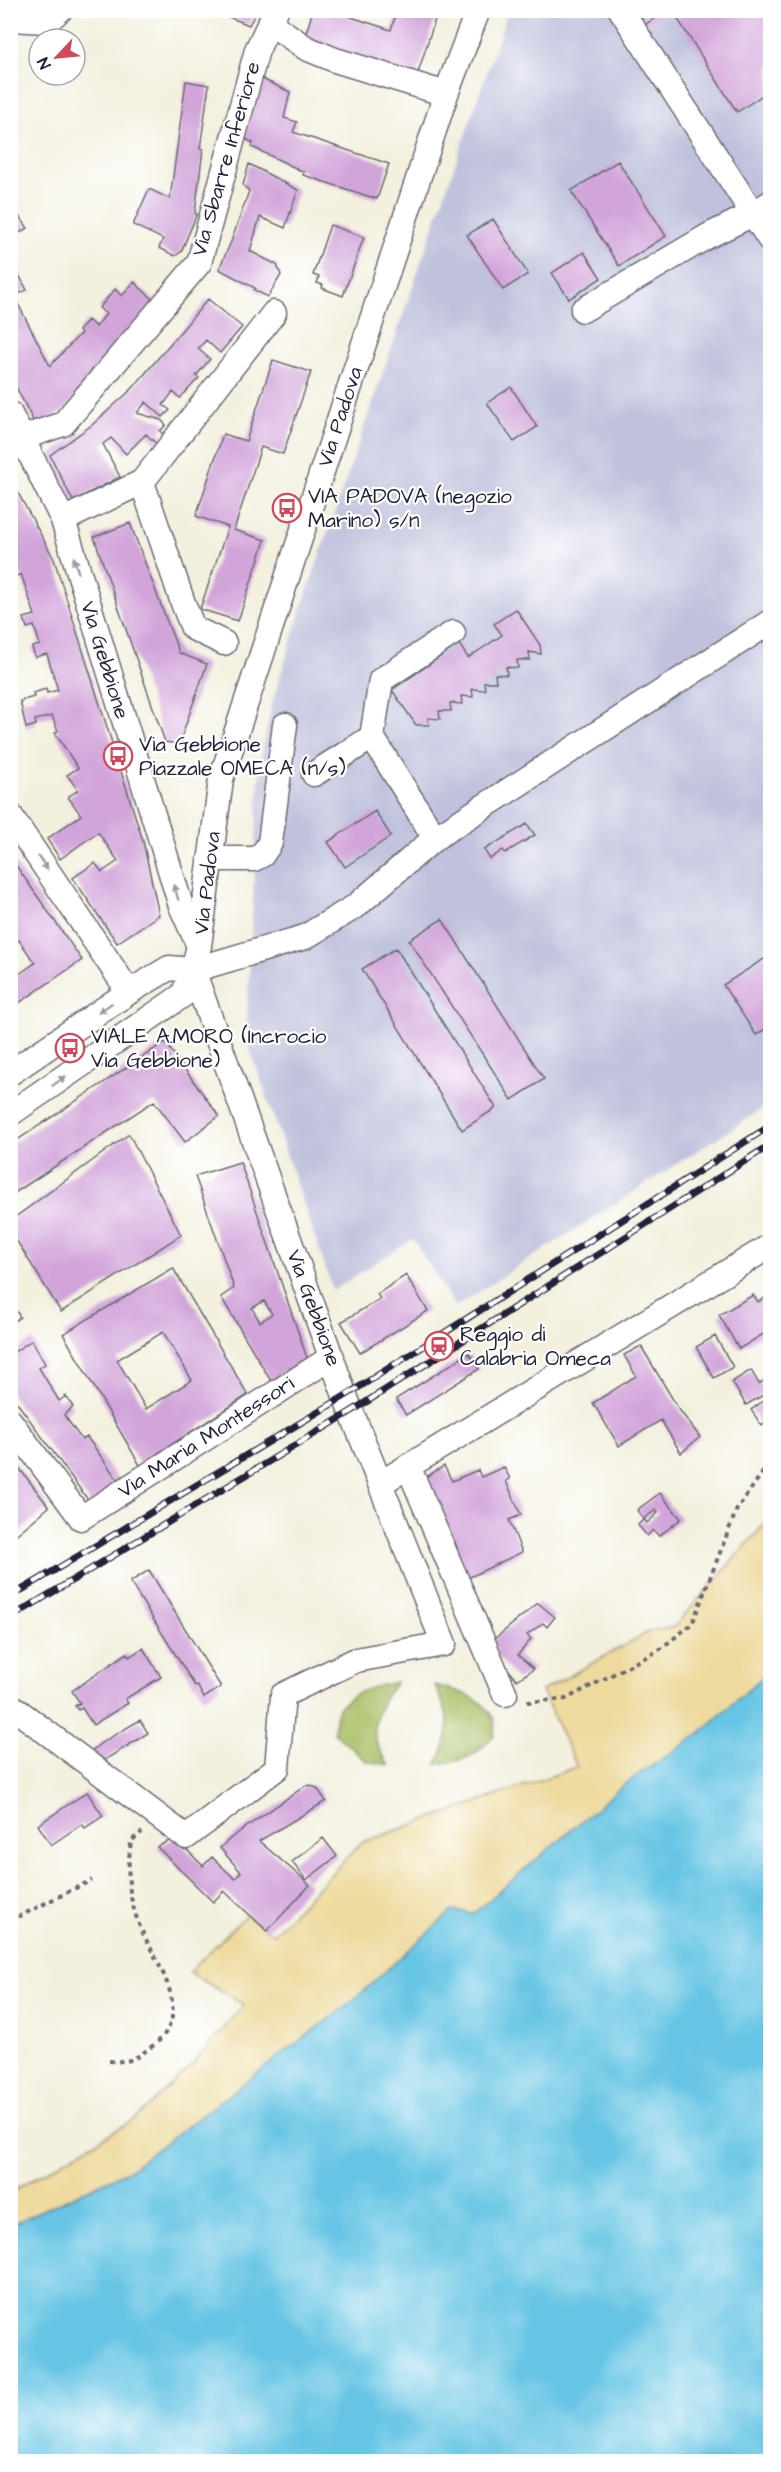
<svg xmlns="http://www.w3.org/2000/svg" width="781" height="2472" viewBox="0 0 781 2472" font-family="'Architects Daughter',sans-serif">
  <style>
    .industrial { fill: #c0c2dd }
    .green { fill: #a7bd62; stroke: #64704e; stroke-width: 1.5 }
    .sand { fill: #eeda9e; stroke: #887e6c; stroke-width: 1.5 }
    .water { fill: #66c5e4; stroke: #447490; stroke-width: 1.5 }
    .building { fill: #d2a5da; fill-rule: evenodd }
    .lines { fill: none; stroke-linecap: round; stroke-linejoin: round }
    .minor-casing { stroke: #6b6a74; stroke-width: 27 }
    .path { stroke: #6b6a74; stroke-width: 4; stroke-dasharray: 4.5 4.5; stroke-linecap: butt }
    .minor { stroke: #fff; stroke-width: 24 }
    .rail-casing { stroke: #22223b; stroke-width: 7 }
    .rail { stroke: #fff; stroke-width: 4.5; stroke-dasharray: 14; stroke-linecap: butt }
    .oneway { fill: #9c9ca7 }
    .labels { text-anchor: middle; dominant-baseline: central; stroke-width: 4.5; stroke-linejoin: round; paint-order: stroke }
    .street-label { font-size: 21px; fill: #22223b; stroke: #fff }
    .poi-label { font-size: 21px; fill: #22223b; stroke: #fff; text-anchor: start }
  </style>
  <rect width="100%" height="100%" fill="#fff"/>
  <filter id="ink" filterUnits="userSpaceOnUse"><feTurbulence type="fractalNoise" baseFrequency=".0167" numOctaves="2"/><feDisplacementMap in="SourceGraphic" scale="12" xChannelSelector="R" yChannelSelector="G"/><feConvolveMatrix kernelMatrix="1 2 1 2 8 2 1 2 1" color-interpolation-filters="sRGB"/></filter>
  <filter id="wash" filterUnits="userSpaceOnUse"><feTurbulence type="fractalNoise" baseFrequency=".008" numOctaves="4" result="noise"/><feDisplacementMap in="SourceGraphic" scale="24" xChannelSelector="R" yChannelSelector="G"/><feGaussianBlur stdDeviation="1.35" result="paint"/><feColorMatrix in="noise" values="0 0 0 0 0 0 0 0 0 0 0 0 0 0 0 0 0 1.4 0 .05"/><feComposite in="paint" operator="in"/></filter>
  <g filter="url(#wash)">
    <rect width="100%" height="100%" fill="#f3f0de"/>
    <path class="industrial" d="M508,11h262v1093l-315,203 -42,-68 -80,51 -87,-253 14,-276 12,-59 32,-101z"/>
    <path class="green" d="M396,1682c-22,28 -31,53 -7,83l-23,-4 -32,-28c1,-5 0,-14 2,-19 9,-22 40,-28 60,-32z
      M435,1685c20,5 51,12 59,36 1,4 0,10 0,14 -19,22 -28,26 -57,29 16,-37 14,-43 -2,-79z"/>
    <path class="sand" d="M770,1518v152l-72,65 -72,48 -152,130 -22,-1 -103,92 -220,166 -118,55v-33l124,-73 56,-53 53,-61 -55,-33 57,-57 27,19 88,-91 216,-76 -35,-76 108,-60 24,-4z"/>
    <path class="water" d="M770,1670v791h-759v-236l118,-55 220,-166 103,-93 22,2 152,-130 72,-48z"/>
    <g id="blocks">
      <path class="building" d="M223,10h34l-8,15 -28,-11z
        M313,10h17l61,20 6,-20h41l-21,66 -114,-33z
        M634,10h33l-24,16z
        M672,10h98v80l-33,22z
        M260,78l30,14 -6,26 13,4 -4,10 96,32 -12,35 -74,-24 1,-3 -52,-25 1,-4 -9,-5z
        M186,81l23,4 -9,64h3l-8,64 2,1 -16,38 -6,4 -16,-8 4,-9 -30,-14 16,-36 21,10z
        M618,161l48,75 -47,30 -48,-75z
        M249,164l49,26 -13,38 -25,-11 -10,34 27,14 4,10 -13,22 -14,-7 1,-2 -36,-19 12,-27 18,-51 -6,-6z
        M10,204l18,24 -18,10z
        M493,219l35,55 -25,16 -36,-55z
        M330,225l34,12 -21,59 -21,-8 1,-3 -6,-2 2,-6 -6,-2z
        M584,252l17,26 -32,21 -17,-26z
        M10,258l17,32 -13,6 36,70 31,-33 -2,-2 9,-11 8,7 10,-13 -7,-6 16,-19 7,7 12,-14 22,20 -91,108 -28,18 -27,-53z
        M208,299l34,28 -22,26 -14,-13 -8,9 12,10 -14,17 3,2 -19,20 -7,-6 -10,13 7,5 -7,7 -17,-15 -9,11 24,7 5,5 -6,6 10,10 -8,8 -16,-15 -20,20 -15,-16 -8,6 17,33 -47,24 -23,-46 42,-30 40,-36z
        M273,360l38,12 -28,82 -22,-7 -27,83 31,10 -27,81 -38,-12 28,-82 -32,-11 27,-82 23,7z
        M511,387l26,40 -23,15 -27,-39z
        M10,478l44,81 89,282 16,74 -42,28 -44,-65 22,-15 7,9 16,-11 -20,-29 -38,27 -13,-20 34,-24 -13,-18 10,-7 -11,-15 11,-7 -23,-35 3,-2 -6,-15 -17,4 1,5 -10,3 -6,-27 14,-4 -1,-4 13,-4 1,4 11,-3 -11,-36 -12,3 -3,-10 8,-2 -6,-19 -7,2 -3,-10 11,-3 -14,-41 -9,4 -2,-2z
        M130,523l49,130 28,11 -28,80 -14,-2 -71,-205z
        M516,609l24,36 1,9 -12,-2 1,8h-13l1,8 -12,-1 1,8 -12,-1 1,8h-12l1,8 -13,-1 1,8 -12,-1 1,8 -12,-1 1,8h-12l1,8 -12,-1 1,7h-13l-24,-35 67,-46 9,14 34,-23 -8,-11z
        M375,811l16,25 -46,31 -17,-25z
        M527,824l8,11 -30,18 -2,-3 -13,9 -6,-9z
        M10,857l72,103 -72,49v-42l6,9 19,-13 -16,-23 -9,6z
        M442,919l102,160 -32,21 -103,-160z
        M396,948l100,160 -34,22 -100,-161z
        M770,955v71l-14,9 -33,-50z
        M165,1042l54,74 -34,26 -31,-41 -144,95v-51z
        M129,1134l52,101 -120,77 -51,-82v-9z
        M240,1162l67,196 -36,23 -50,-84 13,-9 -39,-112zM264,1301l8,13 -12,8 -8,-14z
        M173,1268l75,127 -93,60 1,3 -15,9 -78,-133zM163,1332l29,48 -46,29 -29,-49z
        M406,1275l22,36 -68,42 -19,-31 39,-23 -3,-5z
        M753,1295l5,7 12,-7v35l-31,19 -20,-34z
        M10,1300l10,17 -10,7z
        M715,1336l18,31 -19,11 -18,-31z
        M32,1340l13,24 -6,4 20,33 7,-5 7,11 -9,8 18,25 5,-3 33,46 -29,21 -81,-111v-38z
        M641,1346l37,62 22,29 -19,16 -20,-33 -42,26 -26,-43 43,-27 -12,-21z
        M469,1353l10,16 -73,46 -10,-16z
        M751,1370l8,14 6,-4 5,7v32l-8,7 -11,-16 16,-12 -2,-4 -19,11 -14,-23z
        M10,1456l39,51 -39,33z
        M444,1466l8,15 26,-11 3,7 23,-10 6,12 -4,2 15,34 -12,5 13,32 -54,26 -13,-36 -31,-64z
        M660,1493l21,26 -22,17 -6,-6 -6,6 -9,-11 6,-6 3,4 11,-10 -2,-3 -13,9 -6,-9z
        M149,1570l72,117 -17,11 -7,-13 -2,1 -65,-104z
        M538,1603l17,14 -8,10 -4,-4 -16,12 4,4 -13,16 16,14 -17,11 -19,-23 -6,-16z
        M143,1648l18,29 -36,22 3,4 -35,22 -11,-17 -4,2 -3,-4 5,-3 -8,-12 55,-38 2,4z
        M140,1720l8,13 -48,30 -12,-9 13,-11z
        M310,1785l7,3 9,13 -67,40 51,44 -43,46 -43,-40 -11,11 -56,-55 18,-9 28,28 9,-9 23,22 6,-7 -21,-24 12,-11 73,-51z
        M87,1792l16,24 -18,12 -3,-4 -31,21 -13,-20z
        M323,1838l14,18 -31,24 -14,-18z"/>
    </g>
  </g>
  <g filter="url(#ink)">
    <use href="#blocks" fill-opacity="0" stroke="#6b6a74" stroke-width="1.5"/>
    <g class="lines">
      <g class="minor-casing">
        <path id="minor" d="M621,10l149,230
          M10,19l37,2 13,-11
          M270,23l36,25 29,12 111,34
          M583,310l125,-74 45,-22 17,-11
          M10,414l53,106 118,386 18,40
          M10,442l53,-18 136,-161 58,-213 19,-40
          M142,482l41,121 10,25 31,15
          M63,520l79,-38 132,-169
          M453,633l-72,47 -9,57 63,101 335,-216
          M314,774l58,-37
          M10,815l119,177
          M210,859h44l8,-4 8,-12 15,-118
          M10,1073l119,-81 40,-24 24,2 112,-33 51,-31 79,-68
          M10,1114l173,-119 10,-25 6,-24 22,-167 225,-685 32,-84
          M10,1421l71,97 251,-161
          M408,1466l97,228
          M381,1483l389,-237
          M10,1705l176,132 91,-69 6,-73 73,-35 88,-16 -99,-248 -152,-426"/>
      </g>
      <path class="path" d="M527,1702l39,-3 93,-49 33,-26 45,-115 33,-47
        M10,1921l82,-41
        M109,2061c23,1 23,0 42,-14 50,-35 -1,-89 -14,-128 -10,-31 -10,-47 -6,-78l11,-9"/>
      <use href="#minor" class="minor"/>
      <g class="rail-casing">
        <path id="rail" d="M10,1597l335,-201 425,-270
          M10,1618l342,-207 418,-266"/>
      </g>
      <use href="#rail" class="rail"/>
    </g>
    <defs><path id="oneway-solid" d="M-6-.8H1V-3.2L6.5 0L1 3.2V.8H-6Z" transform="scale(1.5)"/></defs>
    <g class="oneway">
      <use href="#oneway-solid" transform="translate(76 565) rotate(-107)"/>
      <use href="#oneway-solid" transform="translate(43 863) rotate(56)"/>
      <use href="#oneway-solid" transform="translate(176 892) rotate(-107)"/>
      <use href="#oneway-solid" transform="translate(105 1008) rotate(145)"/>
      <use href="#oneway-solid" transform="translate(59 1081) rotate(-35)"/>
    </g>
  </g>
  <defs>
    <g id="bus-ring" transform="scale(1.5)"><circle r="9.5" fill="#fff" stroke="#d1495b" stroke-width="1.5"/><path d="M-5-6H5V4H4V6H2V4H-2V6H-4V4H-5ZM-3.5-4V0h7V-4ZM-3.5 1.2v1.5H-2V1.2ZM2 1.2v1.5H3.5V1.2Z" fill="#d1495b"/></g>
    <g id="station-ring" transform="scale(1.5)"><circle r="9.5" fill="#fff" stroke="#d1495b" stroke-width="1.5"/><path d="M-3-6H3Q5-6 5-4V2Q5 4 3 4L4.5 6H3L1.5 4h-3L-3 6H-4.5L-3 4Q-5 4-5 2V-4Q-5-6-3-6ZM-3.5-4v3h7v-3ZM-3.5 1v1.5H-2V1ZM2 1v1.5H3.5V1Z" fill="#d1495b"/></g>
  </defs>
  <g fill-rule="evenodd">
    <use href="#bus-ring" x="287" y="508"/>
    <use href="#bus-ring" x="118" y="756"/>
    <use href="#bus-ring" x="70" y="1048"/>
    <use href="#station-ring" x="439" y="1346"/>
  </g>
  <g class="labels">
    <g class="street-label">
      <text transform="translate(226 159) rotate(-74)">Via Sbarre Inferiore</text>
      <text transform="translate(340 417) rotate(-72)">Via Padova</text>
      <text transform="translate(105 660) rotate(73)">Via Gebbione</text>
      <text transform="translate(207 883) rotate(-83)">Via Padova</text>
      <text transform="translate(314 1308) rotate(70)">Via Gebbione</text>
      <text transform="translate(206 1437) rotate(-33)">Via Maria Montessori</text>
    </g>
    <g class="poi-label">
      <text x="308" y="496">VIA PADOVA (negozio<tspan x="308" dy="24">Marino) s/n</tspan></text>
      <text x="139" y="744">Via Gebbione<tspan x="139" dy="24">Piazzale OMECA (n/s)</tspan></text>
      <text x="91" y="1036">VIALE A.MORO (Incrocio<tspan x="91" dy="24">Via Gebbione)</tspan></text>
      <text x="460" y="1334">Reggio di<tspan x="460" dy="24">Calabria Omeca</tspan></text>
    </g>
  </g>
  <rect width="781" height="2472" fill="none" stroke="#fff" stroke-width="36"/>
  <g transform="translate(57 57) rotate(244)"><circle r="28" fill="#ffffff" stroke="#a7a7b1" stroke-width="1.5"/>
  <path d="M0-4.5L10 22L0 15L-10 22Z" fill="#d1495b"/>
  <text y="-9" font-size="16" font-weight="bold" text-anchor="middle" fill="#22223b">N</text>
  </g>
</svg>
